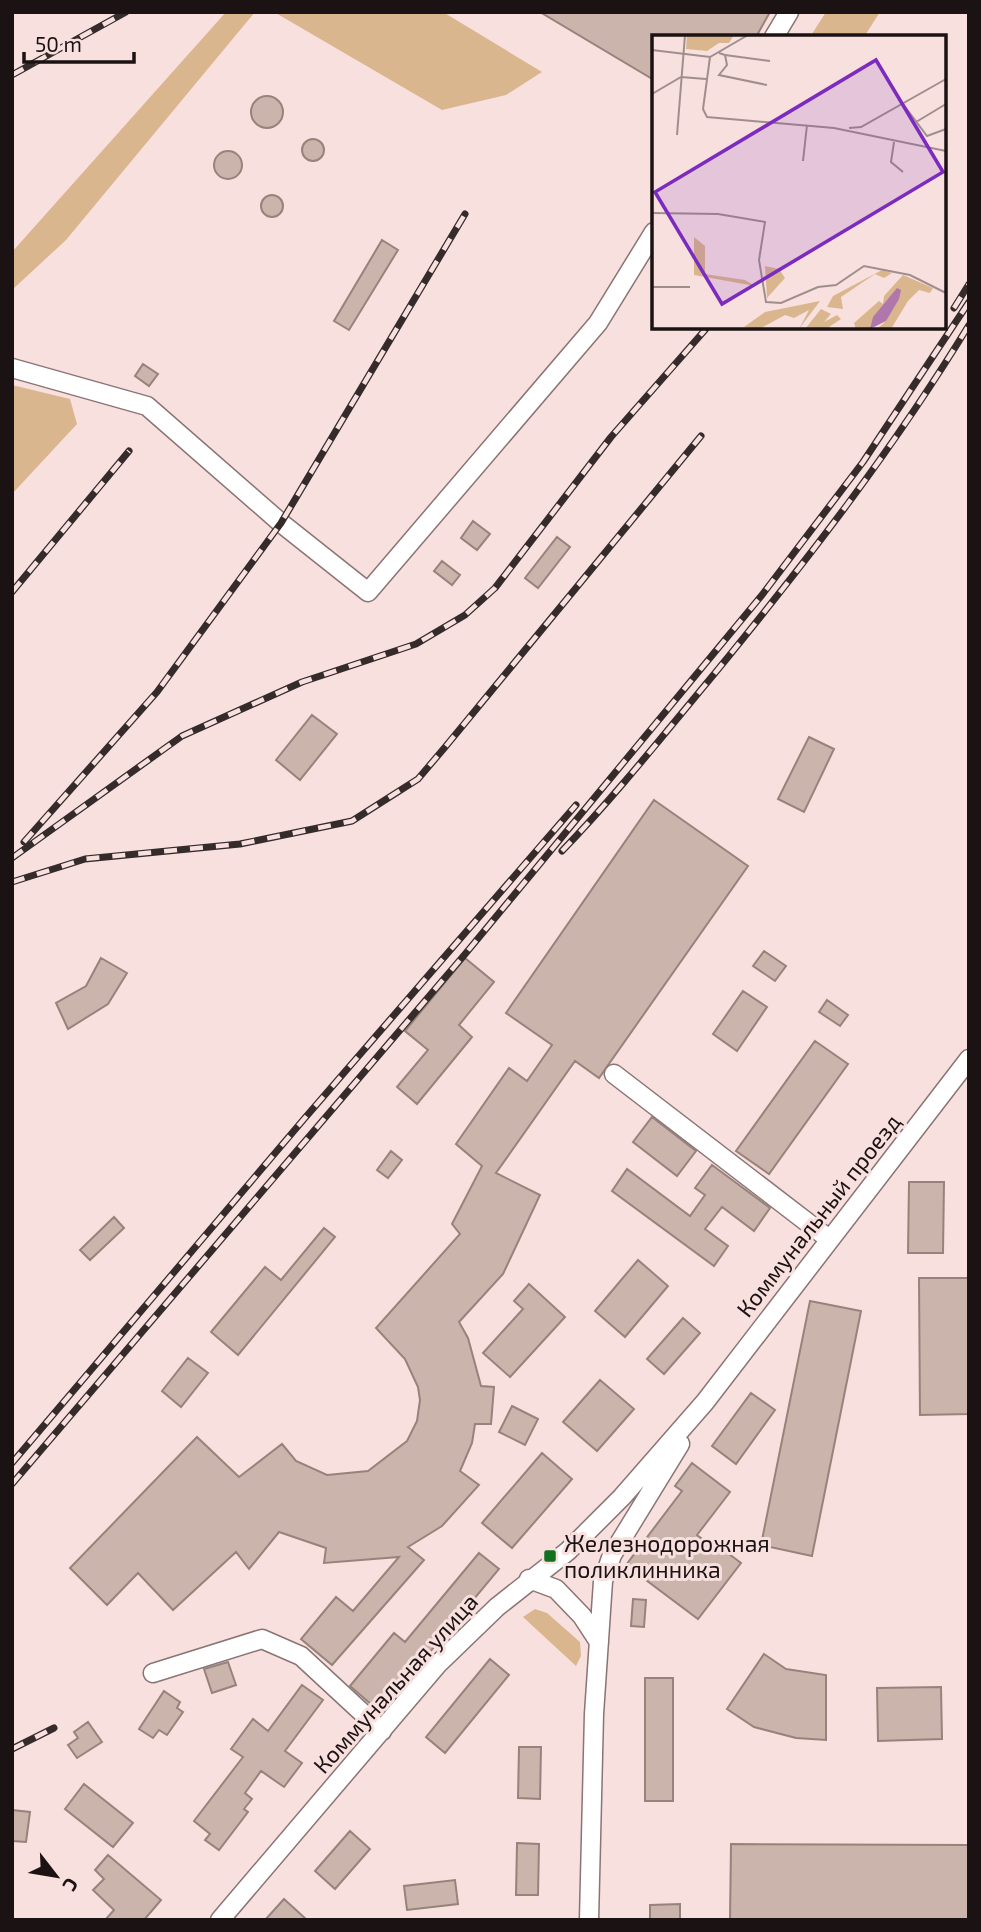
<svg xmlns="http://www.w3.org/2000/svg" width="981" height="1932" viewBox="0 0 981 1932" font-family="'Exo 2',sans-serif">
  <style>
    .green { fill: #dab68e }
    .building { fill: #cab4ac; stroke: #97837b; stroke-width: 2 }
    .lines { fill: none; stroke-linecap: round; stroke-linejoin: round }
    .minor-casing { stroke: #8a7474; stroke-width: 21 }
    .minor { stroke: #fff; stroke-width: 18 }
    .rail-casing { stroke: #352b2b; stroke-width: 7 }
    .rail { stroke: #f8e0df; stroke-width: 4.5; stroke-dasharray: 13; stroke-linecap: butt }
    .poi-dot { fill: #12701e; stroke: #f8e0df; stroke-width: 2.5 }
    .labels { text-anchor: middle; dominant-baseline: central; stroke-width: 6; stroke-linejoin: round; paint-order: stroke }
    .street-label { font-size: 23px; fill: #1b1313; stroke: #f8e0df }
    .poi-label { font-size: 23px; fill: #1b1313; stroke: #f8e0df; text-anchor: start }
    .inset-road { fill: none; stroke: #a08e8d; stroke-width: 2 }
    .view { fill: #7b2cbf; fill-opacity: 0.15; stroke: #7b2cbf; stroke-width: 3.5 }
    .inset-edge { fill: none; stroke: #1b1313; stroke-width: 3.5 }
  </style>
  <rect width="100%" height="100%" fill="#f8e0df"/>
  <path class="green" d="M226,12h29l-189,228 -54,50v-38z
    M274,12h169l99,60 -36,23 -64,15z
    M826,12h54l-16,25h-54z
    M12,385l58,14 7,25 -65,70z
    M535,1609l12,4 33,29 1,14 -5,10 -53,-49z"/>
  <path class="building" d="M540,12h230l-14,25h-102v43z
    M251 112a16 16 0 1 1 32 0a16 16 0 1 1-32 0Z
    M302 150a11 11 0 1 1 22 0a11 11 0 1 1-22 0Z
    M214 165a14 14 0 1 1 28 0a14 14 0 1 1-28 0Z
    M261 206a11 11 0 1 1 22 0a11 11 0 1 1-22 0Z
    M382,240l16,10 -49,80 -15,-9z
    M143,364l15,10 -9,12 -14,-10z
    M473,521l17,13 -13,16 -16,-12z
    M557,537l13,10 -32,41 -13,-10z
    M442,561l18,14 -8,10 -18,-14z
    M312,715l25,19 -37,46 -24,-20z
    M809,737l25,12 -30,63 -26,-13z
    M654,800l94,66 -149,212 -24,-17 -79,112 44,22 -37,79 -44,48 9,16 13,48 13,1 -3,37h-16l-3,19 -12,28 19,14 -37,41 -34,21 16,13 -92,105 -31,-26 35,-42 17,14 46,-54 -75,6 2,-15 -47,-16 -30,37 -13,-17 -63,58 -35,-37 -31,32 -37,-37 127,-131 42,40 43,-33 14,17 31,14 41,-4 39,-30 10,-20 3,-21 -2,-13 -13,-28 -29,-31 84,-94 -8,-10 30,-58 -26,-22 53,-76 18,13 25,-36 -46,-32z
    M764,951l22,15 -11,15 -22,-15z
    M101,958l26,15 -19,31 -40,25 -12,-26 30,-17z
    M465,958l29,24 -35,43 13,12 -55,67 -20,-17 31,-37 -23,-19z
    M743,991l24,16 -30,44 -24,-17z
    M827,1000l21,15 -8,11 -21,-14z
    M815,1041l33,23 -79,110 -33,-23z
    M652,1117l44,34 -19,25 -44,-34z
    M391,1151l11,9 -14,18 -11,-8z
    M712,1165l58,43 -16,23 -32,-24 -17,22 23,17 -14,20 -102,-75 15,-22 63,47 15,-21 -10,-7z
    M909,1182h35l-1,71h-35z
    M114,1217l10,11 -34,32 -10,-10z
    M324,1228l11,9 -97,118 -27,-23 54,-65 16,13z
    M638,1260l30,26 -43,51 -30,-26z
    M919,1278h50v136l-49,1z
    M529,1284l36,33 -55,60 -27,-24 40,-44 -9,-8z
    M810,1301l51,10 -49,245 -51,-11z
    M683,1318l17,15 -36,41 -17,-15z
    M188,1358l20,15 -27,34 -19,-16z
    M600,1380l34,29 -37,42 -34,-29z
    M751,1393l24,17 -39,54 -24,-18z
    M512,1406l26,13 -13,26 -26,-13z
    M542,1453l30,26 -60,69 -30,-25z
    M692,1463l38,29 -33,43 25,19 3,-3 16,12 -43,56 -72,-54 56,-74 -7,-5z
    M479,1553l20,16 -119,143 -30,-26 44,-53 11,9z
    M633,1599l13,1 -2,27 -13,-1z
    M764,1654l22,15 40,6v65l-30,-2 -42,-11 -27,-18z
    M490,1659l19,16 -64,78 -19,-16z
    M228,1662l8,23 -24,8 -8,-24z
    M645,1678h28v123h-28z
    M302,1685l21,15 -38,51 17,12 -18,24 -23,-16 -16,22 7,6 -8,10 4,3 -29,38 -14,-10 5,-6 -16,-13 49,-64 -12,-8 22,-30 15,12z
    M941,1687l1,52 -64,2 -1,-53z
    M164,1691l16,11 -3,6 6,4 -16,23 -8,-5 -6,8 -14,-9z
    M88,1722l14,20 -25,16 -9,-13 10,-7 -4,-6z
    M519,1747h22l-1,52 -22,-1z
    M84,1784l49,39 -20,24 -48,-38z
    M12,1810l18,2 -4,30 -14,-1z
    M350,1831l20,18 -35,40 -20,-18z
    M517,1843l22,1 -1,51h-22z
    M731,1844l238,1v75h-239z
    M108,1855l53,45 -17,20h-39l9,-10 -21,-20 11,-11 -9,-9z
    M455,1880l3,24 -51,6 -3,-24z
    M284,1899l23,21h-42z
    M680,1904v16h-30v-15z"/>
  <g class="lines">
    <g class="minor-casing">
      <path id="minor" d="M774,37l15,-25
        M12,368l135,38 134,117 87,69 230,-269 56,-91
        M614,1074l215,165
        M529,1579l27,10 26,27 17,26
        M153,1673l109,-34 39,17 81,75
        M220,1920l218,-256 59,-57 71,-56 54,-54 83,-95 264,-343
        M589,1920l5,-206 9,-133 9,-26 68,-111"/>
    </g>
    <use href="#minor" class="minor"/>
    <g class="rail-casing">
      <path id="rail" d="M12,75l114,-63
        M954,308l15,-24
        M12,592l117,-141
        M24,842l133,-150 124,-169 184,-309
        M562,851c54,-56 103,-118 153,-178 93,-114 177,-222 254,-348
        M12,858l170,-122 120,-54 114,-38 49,-29 30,-27 116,-151 94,-107
        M12,882l73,-23 155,-15 112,-23 66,-42 28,-33 255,-310
        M12,1463l292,-344 272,-314
        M12,1484l454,-531 296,-358 101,-133 106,-160
        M12,1749l42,-21"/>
    </g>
    <use href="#rail" class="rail"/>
  </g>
  <rect class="poi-dot" x="543" y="1549" width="14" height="14" rx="3.5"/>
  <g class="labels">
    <g class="street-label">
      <text transform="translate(818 1215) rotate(-52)">Коммунальный проезд</text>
      <text transform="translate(395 1683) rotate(-48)">Коммунальная улица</text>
    </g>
    <g class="poi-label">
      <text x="564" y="1543">Железнодорожная<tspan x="564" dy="26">поликлинника</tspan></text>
    </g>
  </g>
  <g transform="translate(652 35)">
    <rect width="294" height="294" fill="#f8e0df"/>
    <path d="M35,0h47l-5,8h-10l-12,8 -21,-2zM42,202l11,9v28l40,6 10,6 -61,-11zM113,231l14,3 6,9 -18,20zM230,235l10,3 -8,5 -9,-4 -34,23 2,12 -16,-2 6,-11zM251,240l30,13 -3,5 -11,-3 -11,11 -17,28h-14l9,-8 5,-25 -21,33h-14l-2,-6 25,-22 4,3 1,-8zM168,266l-21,28 10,-19 -15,8 -9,-3 -26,14 -15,-2 21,-15zM169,274l10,5 -7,8 13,-7 4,4 -15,10h-21z" fill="#dab68e"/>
    <path d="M245,253l4,2 -2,9 -13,22 -16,8 3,-12z" fill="#b077ad"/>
    <path class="inset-road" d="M0,15l58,7 38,-22M67,18l6,2 2,10 -8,10 48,10M73,20l45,6M58,22l-7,52 4,8 127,11 112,23M0,59l29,-17 25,2M251,69l24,32 19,-7M264,87l30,-18M197,93l12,-1 85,-48M25,100l8,-100M242,107l-3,20 12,10M151,126l4,-36M0,178l66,1 47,8 -6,38 7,42 15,1 37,-16 18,-2 28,-19 46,9 36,18M0,252h38"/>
    <path class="view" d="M224,25l67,112 -221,132 -67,-112z"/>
    <rect width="294" height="294" class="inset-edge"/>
  </g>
  <rect width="981" height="1932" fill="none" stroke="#1b1313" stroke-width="28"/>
  <g transform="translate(56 1876) rotate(121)" stroke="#f8e0df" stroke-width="5" paint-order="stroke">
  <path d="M0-5L12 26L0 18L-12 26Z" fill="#1b1313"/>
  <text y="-10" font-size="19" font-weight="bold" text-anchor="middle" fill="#1b1313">С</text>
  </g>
  <path d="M24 52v10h110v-10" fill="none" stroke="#1b1313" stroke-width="3.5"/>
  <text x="35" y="52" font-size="21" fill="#1b1313" stroke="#f8e0df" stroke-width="5" paint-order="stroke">50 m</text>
</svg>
